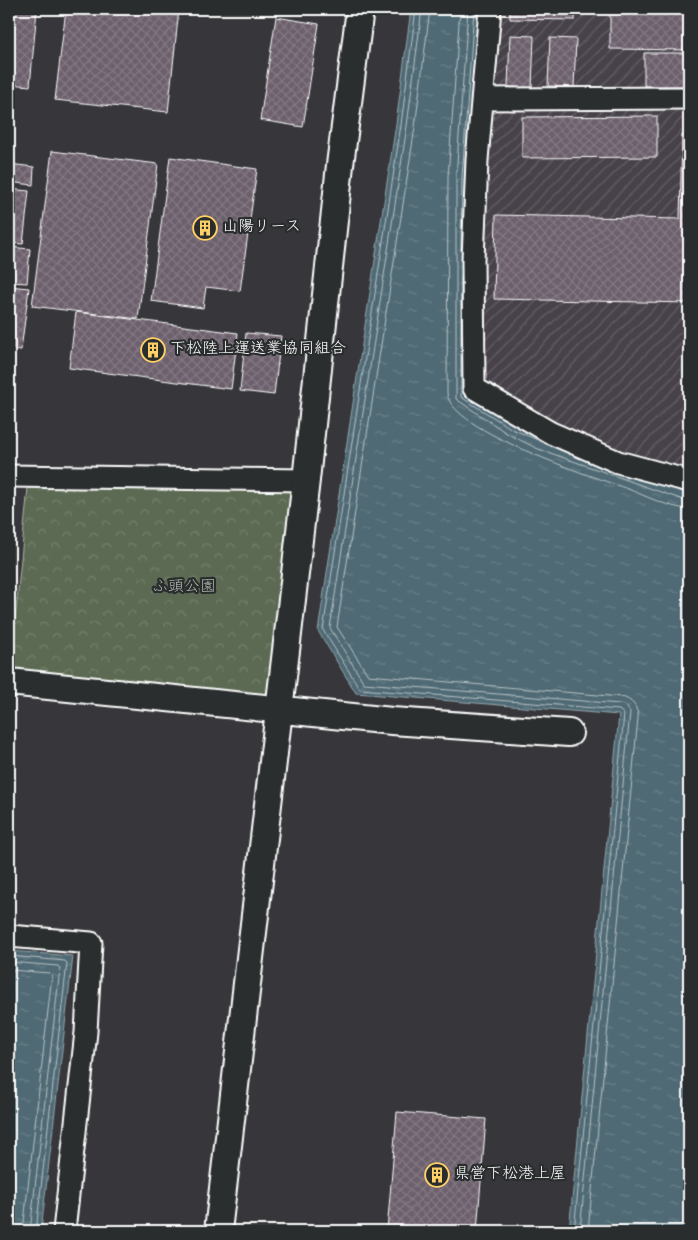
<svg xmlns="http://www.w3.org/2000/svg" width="698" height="1240" viewBox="0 0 698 1240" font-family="'Gochi Hand','Klee One',sans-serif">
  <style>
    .industrial { fill: url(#industrial-furrows) }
    .park { fill: url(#park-crowns); stroke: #aeb4a9 }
    .water { fill: url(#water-ripples); stroke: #95a6ac }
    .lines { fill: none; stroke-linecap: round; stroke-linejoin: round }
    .shore { stroke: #b9c3c7; stroke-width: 1 }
    .building { fill: url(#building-cross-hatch); stroke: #fff }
    .minor-casing { stroke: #fff; stroke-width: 25 }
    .tertiary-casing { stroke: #fff; stroke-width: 30 }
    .minor { stroke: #2a2d2e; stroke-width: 21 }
    .tertiary { stroke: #2a2d2e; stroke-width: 26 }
    .labels { text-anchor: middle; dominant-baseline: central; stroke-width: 4.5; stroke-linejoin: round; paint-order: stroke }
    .poi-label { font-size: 16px; fill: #fff; stroke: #2a2d2e; text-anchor: start }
    .park-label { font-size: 16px; fill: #aeb4a9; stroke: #2a2d2e }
  </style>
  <defs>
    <pattern id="industrial-furrows" width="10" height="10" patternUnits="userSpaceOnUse" patternTransform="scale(1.25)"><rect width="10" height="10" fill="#47434a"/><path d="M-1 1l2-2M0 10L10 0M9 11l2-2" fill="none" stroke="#635f65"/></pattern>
    <pattern id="park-crowns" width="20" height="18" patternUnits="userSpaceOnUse" patternTransform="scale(1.25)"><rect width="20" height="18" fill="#5c6a53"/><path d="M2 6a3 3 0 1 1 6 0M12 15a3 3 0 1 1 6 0" fill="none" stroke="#74806d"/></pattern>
    <pattern id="water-ripples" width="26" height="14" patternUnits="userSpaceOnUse" patternTransform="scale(1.25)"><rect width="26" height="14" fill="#4f6a74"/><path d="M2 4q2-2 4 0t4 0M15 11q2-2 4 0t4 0" fill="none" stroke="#698089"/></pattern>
    <pattern id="building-cross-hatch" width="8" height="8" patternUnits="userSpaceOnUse" patternTransform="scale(1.25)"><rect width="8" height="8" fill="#6d606d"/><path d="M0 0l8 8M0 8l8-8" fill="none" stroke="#837883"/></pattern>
  </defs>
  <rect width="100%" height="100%" fill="#37373b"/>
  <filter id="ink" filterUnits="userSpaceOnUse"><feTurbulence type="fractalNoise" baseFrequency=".02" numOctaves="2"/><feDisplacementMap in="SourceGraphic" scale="10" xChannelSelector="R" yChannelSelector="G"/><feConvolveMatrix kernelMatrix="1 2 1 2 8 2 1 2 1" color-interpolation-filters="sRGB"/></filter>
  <g filter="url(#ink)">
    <path class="industrial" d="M490,9h199v472l-215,-93z"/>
    <path class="park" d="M29,477l277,3 -24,227 -273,-25z"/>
    <path class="water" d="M411,9h68l-12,169 -1,216 48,31 27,13 148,53v740h-120l50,-516 -263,-22 -38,-62 78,-507z
      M9,951l64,5 -32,275h-32z"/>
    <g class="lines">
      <path class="shore" d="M416,9l-15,116 -78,505 37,59 259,21 5,4 -50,517
        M422,9l-15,117 -77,502 34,55 256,21 6,2 4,6 -50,519
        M430,9l-15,118 -78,500 31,48 253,22c11,2 17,10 17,21l-50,513
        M460,9l-12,168 -1,216c3,38 147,84 181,96 18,7 41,19 61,20
        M468,9l-12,169v221l52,35 28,14 153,54
        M461,250l1,-72 12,-169
        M461,277v120l51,32 49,21
        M9,956l56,5 2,2 -31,268
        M9,962l49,4 2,3 -30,262
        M9,970l41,3 2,2 -29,256"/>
    </g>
    <path class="building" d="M9,9h28l-7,77 -21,-2z
      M66,9h113l-11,103 -113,-12z
      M510,9h66l-1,11 -65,-1z
      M610,9h79v41l-79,-1z
      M276,17l43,7 -16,103 -43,-7z
      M510,35l24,1 -2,52 -24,-1z
      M550,38l26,1 -2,48 -26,-1z
      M644,53h45v33h-45z
      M657,116v41l-135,1v-41z
      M682,135h7v168l-195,-4 2,-84 184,4z
      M52,151l106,13 -20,155 -106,-13z
      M170,157l87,12 -17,122 -34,-4 -3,21 -52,-7z
      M9,164l25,3 -1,18 -24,-3z
      M9,189l20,2 -6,53 -14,-1z
      M9,247l21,2 -3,34 -18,-1z
      M9,286l20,2 -8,62 -12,-1z
      M76,312l162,21 -7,56 -162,-21z
      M246,333l35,3 -7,59 -34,-4z
      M397,1112l89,7 -9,112h-90z"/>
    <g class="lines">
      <g class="minor-casing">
        <path id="minor" d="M490,9l-13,151 -4,100 1,128 77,45 67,29 71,19
          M483,99l206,-1
          M9,476l297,4
          M9,936l82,7 -5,89 -22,199"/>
      </g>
      <g class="tertiary-casing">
        <path id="tertiary" d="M9,682l383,39 177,12
          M218,1231l88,-751 34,-315 20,-156"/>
      </g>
      <use href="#minor" class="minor"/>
      <use href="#tertiary" class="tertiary"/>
    </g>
  </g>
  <defs>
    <g id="building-ring" transform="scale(1.25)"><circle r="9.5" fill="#2a2d2e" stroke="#ffd166" stroke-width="1.5"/><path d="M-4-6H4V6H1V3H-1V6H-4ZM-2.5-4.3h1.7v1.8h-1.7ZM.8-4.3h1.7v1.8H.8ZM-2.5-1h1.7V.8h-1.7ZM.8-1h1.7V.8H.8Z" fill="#ffd166"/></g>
  </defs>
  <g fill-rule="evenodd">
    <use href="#building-ring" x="205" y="228"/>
    <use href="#building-ring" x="153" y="350"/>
    <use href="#building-ring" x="437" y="1175"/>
  </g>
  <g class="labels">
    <g class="poi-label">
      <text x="222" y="228">山陽リース</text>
      <text x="170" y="350">下松陸上運送業協同組合</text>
      <text x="454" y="1175">県営下松港上屋</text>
    </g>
    <g class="park-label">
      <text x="184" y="588">ふ頭公園</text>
    </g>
  </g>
  <rect width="698" height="1240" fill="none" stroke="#2a2d2e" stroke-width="30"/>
  <rect x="15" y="15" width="668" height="1210" fill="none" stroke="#fff" stroke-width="2" filter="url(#ink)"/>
</svg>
